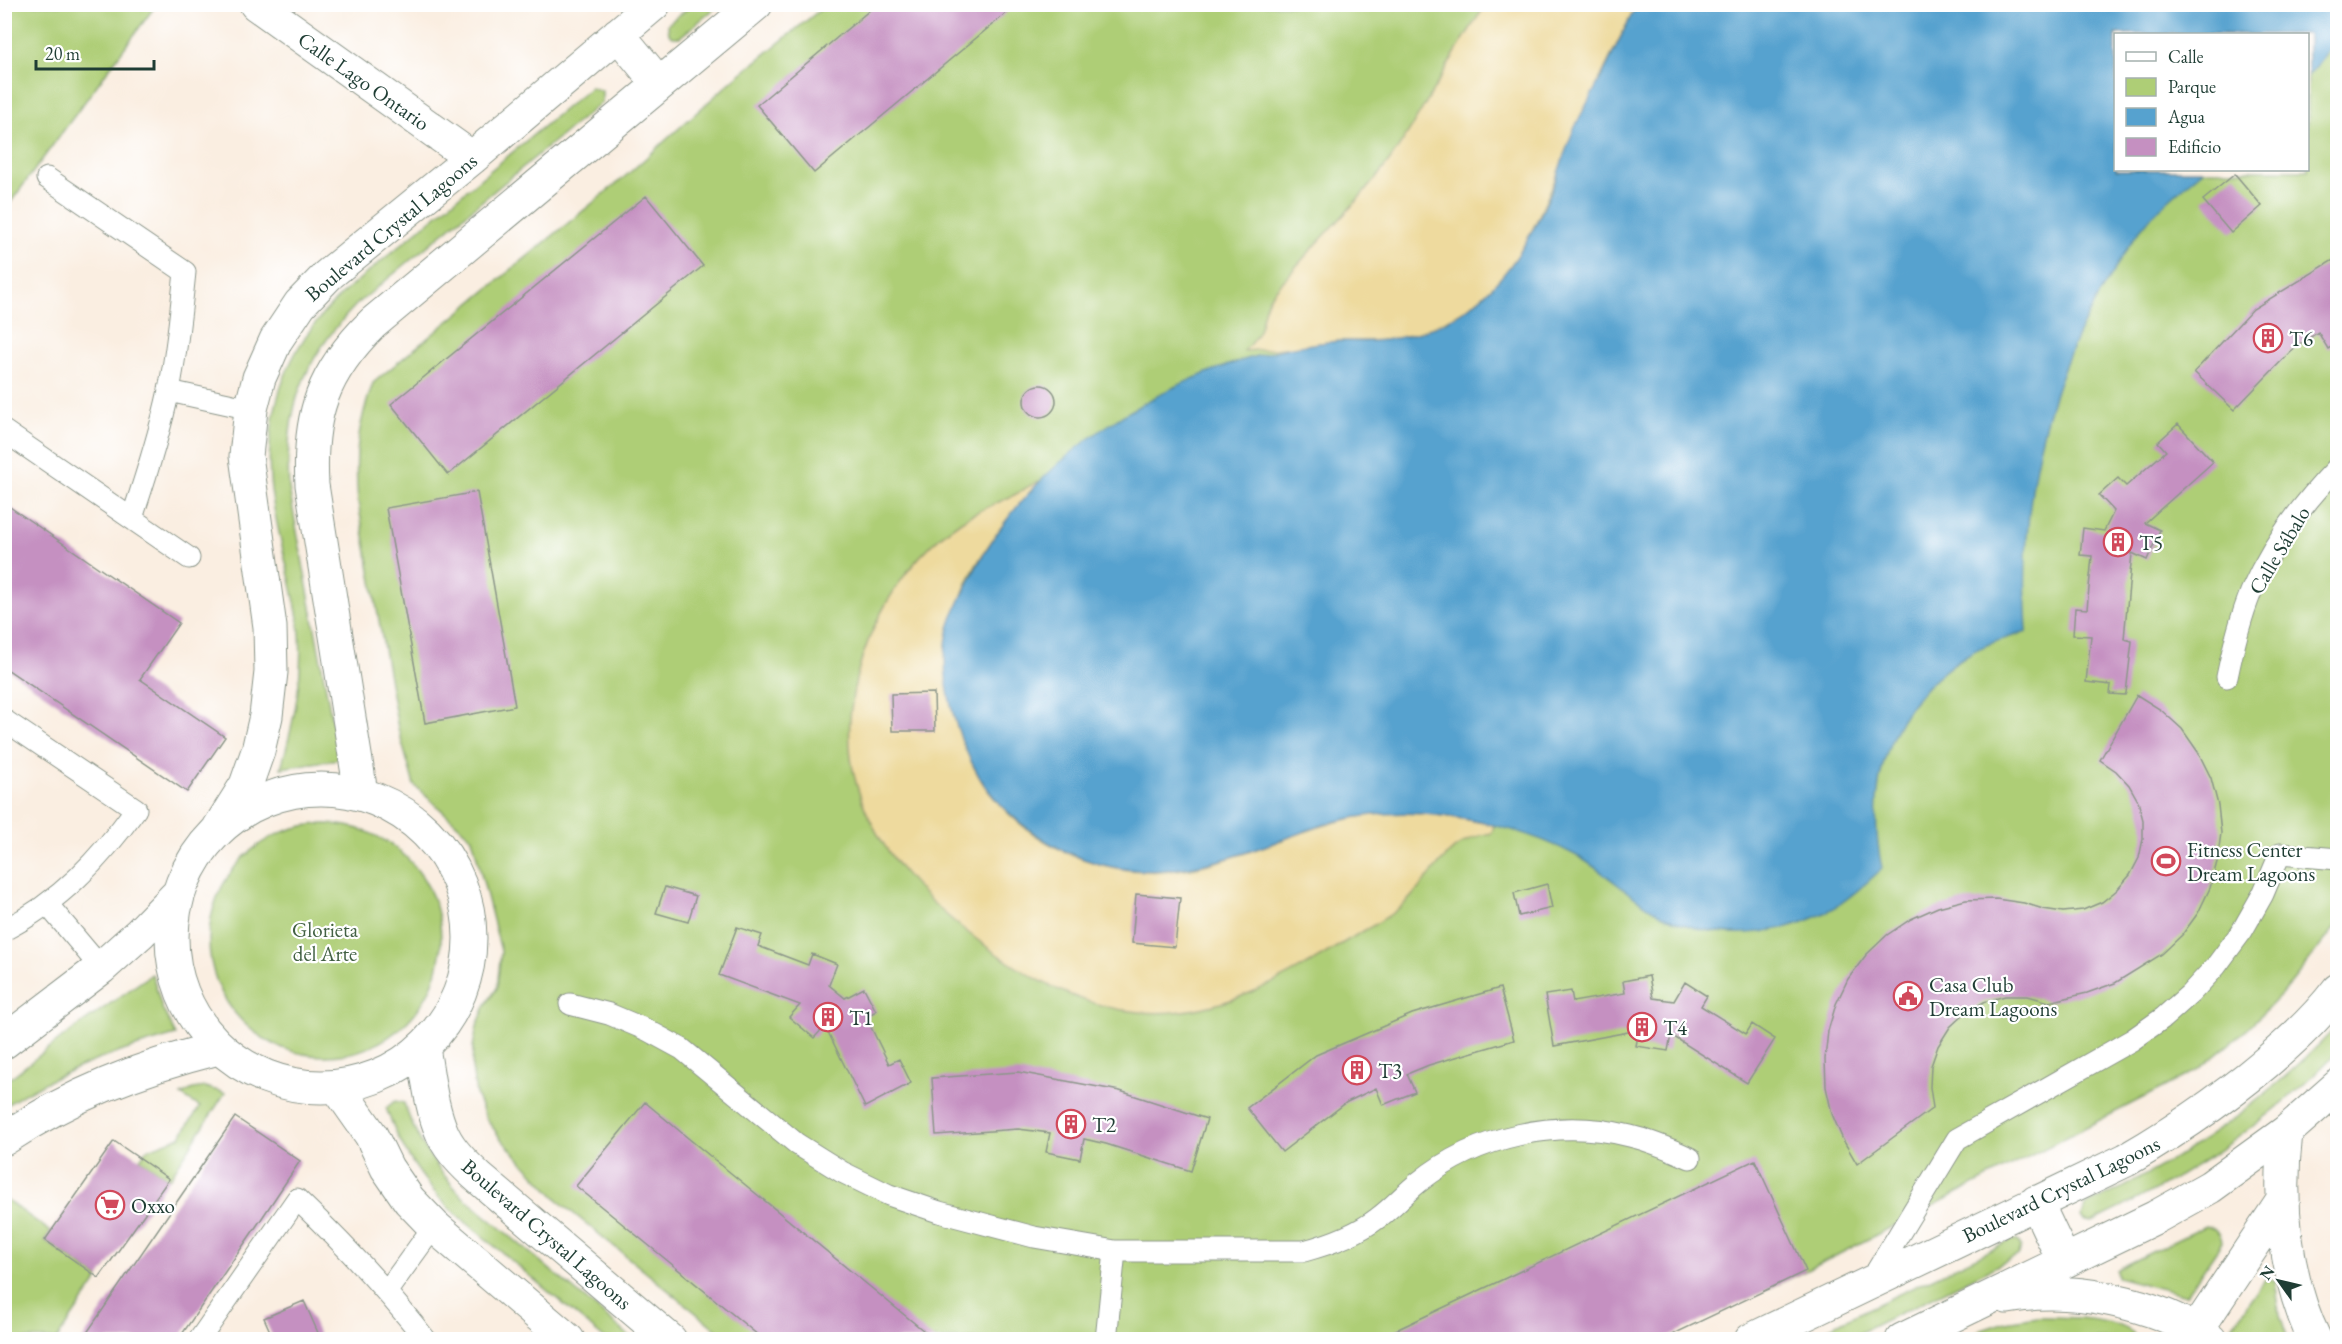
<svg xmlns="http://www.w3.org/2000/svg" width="2342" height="1344" viewBox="0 0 2342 1344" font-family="'EB Garamond',serif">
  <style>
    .green { fill: #aece76; stroke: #668655; stroke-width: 1.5; fill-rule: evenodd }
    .sand { fill: #eeda9e; stroke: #868c69; stroke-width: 1.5 }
    .water { fill: #56a2cf; stroke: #3a7082; stroke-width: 1.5 }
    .building { fill: #c590c1 }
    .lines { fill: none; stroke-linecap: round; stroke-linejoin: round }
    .lane-casing { stroke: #8c968a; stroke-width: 23 }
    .street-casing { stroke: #8c968a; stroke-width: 35 }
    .lane { stroke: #fff; stroke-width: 21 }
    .street { stroke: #fff; stroke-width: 33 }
    .labels { text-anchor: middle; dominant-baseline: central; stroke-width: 4.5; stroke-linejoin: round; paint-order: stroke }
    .street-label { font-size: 21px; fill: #1f3d34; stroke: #fff }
    .poi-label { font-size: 21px; fill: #1f3d34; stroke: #fff; text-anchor: start }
    .park-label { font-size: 21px; fill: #436144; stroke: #fff }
  </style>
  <rect width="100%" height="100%" fill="#fff"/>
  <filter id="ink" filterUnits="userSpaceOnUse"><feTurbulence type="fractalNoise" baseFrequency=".0167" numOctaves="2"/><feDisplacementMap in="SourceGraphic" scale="12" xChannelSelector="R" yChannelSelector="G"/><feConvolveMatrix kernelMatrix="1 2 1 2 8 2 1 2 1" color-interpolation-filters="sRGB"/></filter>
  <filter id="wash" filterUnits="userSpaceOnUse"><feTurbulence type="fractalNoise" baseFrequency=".008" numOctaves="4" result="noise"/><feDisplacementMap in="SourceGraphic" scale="24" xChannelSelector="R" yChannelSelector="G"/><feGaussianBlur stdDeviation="1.35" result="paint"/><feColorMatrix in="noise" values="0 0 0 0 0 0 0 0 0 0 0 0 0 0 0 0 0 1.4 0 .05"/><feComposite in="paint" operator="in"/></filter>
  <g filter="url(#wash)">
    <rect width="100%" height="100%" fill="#faeee1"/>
    <path class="green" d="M4,5h152l-151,205h-1z
      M692,5h27l-39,32h-7l-4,-3 -1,-10z
      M826,5h1511v920l-51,64 -41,42 -46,38 -393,202 -146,68h-932l-166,-135 -61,-65 -15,-21 -10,-24 -4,-26 1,-21 4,-21 8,-20 12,-18 4,-37 -29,-113 -58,-53 -16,-57 -40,-226c-4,-47 -1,-74 15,-119l255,-209 106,-95zM2116,34h192v136h-192z
      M591,87l11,4v11l-246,203c-55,57 -72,105 -67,183l50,271 -58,9c13,-46 24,-96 18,-144 -7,-45 -22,-89 -28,-134 -7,-60 8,-125 48,-171 7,-10 17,-18 25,-27z
      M209 940a116 116 0 1 1 232 0a116 116 0 1 1-232 0Z
      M152,974l10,34 14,27c-60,17 -119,36 -171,71v-24l58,-45z
      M2337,1026v26c-70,73 -153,127 -245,170l-6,-1 -4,-4 3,-11c99,-47 177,-100 252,-180z
      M205,1087l20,6 -56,86 -29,-20 6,-9 34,-13 20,-30 -19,-12 12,-6z
      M395,1101l9,2c12,37 32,65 58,93l171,143h-28l-155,-130c-30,-31 -49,-60 -64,-101z
      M4,1198l47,34 -6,8 54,38 -42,61h-52z
      M2205,1226c10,2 16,6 17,16l-36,53 -69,-18 -1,-7 3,-2z
      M2012,1240l6,1 3,5 -2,9 -172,84h-42z
      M2266,1278l9,2 5,35 8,24h-48l-12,-7z
      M2038,1317c26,0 85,-1 101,22h-183l49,-17z"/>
    <path class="sand" d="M1486,5h151c-27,50 -51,103 -74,156 -37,86 -58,145 -156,175 -23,7 -45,4 -68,5 -15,1 -30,4 -45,6 -16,2 -33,3 -50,4 6,-7 13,-14 16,-23 3,-10 3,-20 9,-30 7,-10 17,-19 24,-28 32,-37 68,-70 97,-110 35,-50 61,-106 96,-155z
      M1040,481c-28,31 -68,80 -80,120 -6,17 -4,40 -5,59 -1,21 -5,42 2,62 8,25 16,49 32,70 47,60 127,90 202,76 61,-12 116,-43 177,-53 43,-7 85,2 126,10l-2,8c-46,6 -58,44 -89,72 -16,14 -37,24 -55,35 -63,39 -131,79 -209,72 -59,-5 -113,-35 -160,-71 -54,-40 -102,-88 -122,-155 -28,-92 26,-214 104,-265 17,-11 35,-17 53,-26 9,-4 16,-11 26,-14z"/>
    <path class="water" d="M1637,5h700v32l-13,20 -16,19v-42h-192v136h88c-16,13 -33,27 -48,42 -19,18 -33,44 -47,66 -68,110 -90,227 -82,354 -21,6 -42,12 -60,23 -78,48 -103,127 -85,214 -16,14 -31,29 -50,40 -50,28 -114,33 -166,8 -33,-16 -57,-43 -89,-61 -41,-22 -88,-34 -133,-40 -36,-5 -72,-3 -107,5 -22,5 -41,14 -61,21 -79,29 -151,46 -228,0 -28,-17 -52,-37 -69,-66 -23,-39 -41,-99 -31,-144 4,-18 13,-34 21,-50 58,-123 189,-205 319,-234 17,-3 36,-6 53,-7 11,0 22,1 33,0 31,-2 65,-13 91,-31 42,-29 67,-73 87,-120 8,-20 13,-41 22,-61 9,-19 20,-38 30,-57 11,-22 21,-45 33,-67z"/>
    <g id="blocks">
      <path class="building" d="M877,4h140l-203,169 -57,-68z
        M2235,174l27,32 -31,27 -28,-33z
        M646,196l57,70 -255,209 -57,-71z
        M2338,257v86l-10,6 -10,-17 -27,19 -57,59 -40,-38 59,-63z
        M1024 401a16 16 0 1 1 32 0a16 16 0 1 1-32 0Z
        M2178,424l35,38 -68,61 15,7 -13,30 -15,-7 -8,86 8,2 -6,52 -1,2 -15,-1 1,-9 -25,-3 5,-46 -18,-1 2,-27 12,1 5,-53 -12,-1 3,-27 21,3 10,-20 -15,-16 19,-17 8,8 40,-35 -8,-9z
        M477,492l38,214 -90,17 -39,-215z
        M4,503l175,120 -39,56 85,58 -38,55 -183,-125z
        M934,693l1,38h-43l-1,-37z
        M2137,695l24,15 21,19 16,23 13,26 7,27 3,28 -4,29 -7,26 -12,25 -16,22 -20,19 -47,29 -28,10 -38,9 -21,-6h-23l-21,6 -19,11 -15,14 -12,19 -7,20 -1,21 3,21 -76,56 -14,-24 -11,-26 -6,-27 -1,-28 3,-28 8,-27 12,-25 18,-24 21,-20 24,-16 27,-12 28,-7 30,-1 28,4 19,6 20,3 20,-2 19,-8 15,-12 13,-15 9,-17 4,-19v-19l-5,-19 -9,-16 -13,-14 -16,-11z
        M1547,884l5,24 -33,8 -5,-23z
        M665,887l31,9 -8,26 -32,-9z
        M1136,894l44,4 -5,49 -43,-4z
        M737,927l25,8 -4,11 50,19 4,-11 25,10 -8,21 16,13 19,-10 12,23 -10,6 23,47 10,-5 12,24 -46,24 -40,-81 -11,12 -25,-21 11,-12 -81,-30z
        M1649,976l4,22 21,3 11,-19 22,14 -6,10 45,28 6,-10 23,15 -28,44 -76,-48 -3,16 -32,-5 3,-16 -85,16 -9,-51 26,-4 2,11 52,-9 -2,-12z
        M1500,988l14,52 -85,25 -22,9 8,18 -32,13 -7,-17 -29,14 -65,50 -35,-44 69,-53 96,-41z
        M1018,1072l102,19 87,28 -16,52 -85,-27 -22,-5 -4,20 -34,-7 4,-19 -32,-4 -82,6 -4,-57z
        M645,1102l43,36 247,202h-171l-101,-83 -87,-71z
        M235,1117l65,44 -40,60 -82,119h-96z
        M114,1141l55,38 -70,99 -54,-38z
        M1755,1160l51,111 -145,69h-286z
        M304,1301l15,34 -11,5h-34l-10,-22z"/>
    </g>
  </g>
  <g filter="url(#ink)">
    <use href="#blocks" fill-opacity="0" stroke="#8c968a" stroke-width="1.5"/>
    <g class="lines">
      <g class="lane-casing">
        <path id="lane" d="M47,178l138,94c-4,39 -8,79 -16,118 -9,43 -23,86 -37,128
          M169,391l82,18
          M4,431l185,127
          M2227,677c6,-29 13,-58 24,-85 20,-46 52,-89 87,-125
          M4,720l132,89c-36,50 -76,93 -132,121
          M48,905l53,63
          M570,1004l39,10 38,16 35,19 115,95 45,28 47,23 50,17 95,25 81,14h189c26,-7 52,-16 74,-33 15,-11 27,-25 41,-36 58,-47 139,-64 211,-46 21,5 40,13 60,22
          M1870,1282l87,-143 175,-99 31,-22 27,-24 26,-28 26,-35 21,-37 17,-40 58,5
          M387,1291l47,-65
          M199,1340l98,-141c46,44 89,90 129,141
          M1106,1340l9,-89"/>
      </g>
      <g class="street-casing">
        <path id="street" d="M256,4l216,154
          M618,34l41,50
          M172 938a149 149 0 1 1 298 0a149 149 0 1 1-298 0Z
          M361,793l-49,-308c-4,-70 11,-113 61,-162l383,-319
          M219,828l27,-43 12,-34 8,-35 5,-44 -1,-45 -24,-171 5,-47 8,-31 17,-38 24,-36 28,-29 144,-117 182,-154
          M4,1042l97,-74 39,-35 37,-38
          M423,1048c5,28 8,61 20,87 8,17 23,31 36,43l191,162
          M338,1088l33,47 16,33 22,32 25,26 134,114
          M2286,1132c-8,68 -2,145 29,208
          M4,1139c68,-45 135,-71 214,-91
          M2036,1202l28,59
          M2007,1297c63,-12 150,5 203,43
          M1751,1340l375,-180c57,-33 109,-69 158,-113 19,-17 38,-36 54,-57
          M1902,1340l254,-123 54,-30 76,-55 52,-46
          M2190,1340l92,-138"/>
      </g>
      <use href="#lane" class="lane"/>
      <use href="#street" class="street"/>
    </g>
  </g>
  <defs>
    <g id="building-ring" transform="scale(1.5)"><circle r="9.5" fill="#fff" stroke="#d1495b" stroke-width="1.5"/><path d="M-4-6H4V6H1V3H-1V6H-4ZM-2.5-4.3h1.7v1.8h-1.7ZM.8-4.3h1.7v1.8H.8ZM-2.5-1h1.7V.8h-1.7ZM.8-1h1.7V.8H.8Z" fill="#d1495b"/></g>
    <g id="stadium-ring" transform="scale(1.5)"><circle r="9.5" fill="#fff" stroke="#d1495b" stroke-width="1.5"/><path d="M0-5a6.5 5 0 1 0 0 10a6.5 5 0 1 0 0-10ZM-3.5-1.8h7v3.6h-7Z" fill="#d1495b"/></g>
    <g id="civic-ring" transform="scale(1.5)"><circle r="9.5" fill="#fff" stroke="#d1495b" stroke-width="1.5"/><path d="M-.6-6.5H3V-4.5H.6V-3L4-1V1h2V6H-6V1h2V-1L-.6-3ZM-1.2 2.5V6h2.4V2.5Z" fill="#d1495b"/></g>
    <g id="supermarket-ring" transform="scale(1.5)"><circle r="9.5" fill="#fff" stroke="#d1495b" stroke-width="1.5"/><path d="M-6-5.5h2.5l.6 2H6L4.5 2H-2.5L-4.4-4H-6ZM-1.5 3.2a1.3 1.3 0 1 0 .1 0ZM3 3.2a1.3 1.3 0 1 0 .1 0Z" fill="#d1495b"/></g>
  </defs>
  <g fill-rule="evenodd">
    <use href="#building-ring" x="2268" y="338"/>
    <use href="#building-ring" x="2118" y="542"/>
    <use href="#stadium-ring" x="2166" y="861"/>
    <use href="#civic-ring" x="1908" y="996"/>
    <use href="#building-ring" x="828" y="1017"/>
    <use href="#building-ring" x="1642" y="1027"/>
    <use href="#building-ring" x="1357" y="1070"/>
    <use href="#building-ring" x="1071" y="1124"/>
    <use href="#supermarket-ring" x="110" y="1205"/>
  </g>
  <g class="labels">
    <g class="street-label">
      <text transform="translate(364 81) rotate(35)">Calle Lago Ontario</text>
      <text transform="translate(391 227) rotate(-40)">Boulevard Crystal Lagoons</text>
      <text transform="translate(2279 550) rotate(-59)">Calle Sábalo</text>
      <text transform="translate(2061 1189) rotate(-26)">Boulevard Crystal Lagoons</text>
      <text transform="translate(547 1234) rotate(41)">Boulevard Crystal Lagoons</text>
    </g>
    <g class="poi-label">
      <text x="2289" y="338">T6</text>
      <text x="2139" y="542">T5</text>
      <text x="2187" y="849">Fitness Center<tspan x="2187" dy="24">Dream Lagoons</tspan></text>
      <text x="1929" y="984">Casa Club<tspan x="1929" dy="24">Dream Lagoons</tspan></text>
      <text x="849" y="1017">T1</text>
      <text x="1663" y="1027">T4</text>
      <text x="1378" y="1070">T3</text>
      <text x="1092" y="1124">T2</text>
      <text x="131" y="1205">Oxxo</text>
    </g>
    <g class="park-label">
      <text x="325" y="929">Glorieta<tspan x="325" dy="24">del Arte</tspan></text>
    </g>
  </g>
  <rect width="2342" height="1344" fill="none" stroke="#fff" stroke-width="24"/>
  <rect x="2114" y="33" width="195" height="138" fill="#ffffff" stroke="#a5b1ae" stroke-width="1.5"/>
  <rect x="2126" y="52" width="30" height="9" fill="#ffffff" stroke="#a5b1ae" stroke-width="1.5"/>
  <text x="2168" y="63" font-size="18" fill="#1f3d34">Calle</text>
  <rect x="2126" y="78" width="30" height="18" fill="#aece76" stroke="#a5b1ae" stroke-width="1.5"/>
  <text x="2168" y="93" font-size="18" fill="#1f3d34">Parque</text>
  <rect x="2126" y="108" width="30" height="18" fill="#56a2cf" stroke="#a5b1ae" stroke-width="1.5"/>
  <text x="2168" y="123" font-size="18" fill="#1f3d34">Agua</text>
  <rect x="2126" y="138" width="30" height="18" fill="#c590c1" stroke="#a5b1ae" stroke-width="1.5"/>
  <text x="2168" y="153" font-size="18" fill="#1f3d34">Edificio</text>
  <g transform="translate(2279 1281) rotate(304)" stroke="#ffffff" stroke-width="4.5" paint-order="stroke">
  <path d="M0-4.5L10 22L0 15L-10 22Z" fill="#1f3d34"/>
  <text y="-9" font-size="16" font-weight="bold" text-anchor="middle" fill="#1f3d34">N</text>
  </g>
  <path d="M36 60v9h118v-9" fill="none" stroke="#1f3d34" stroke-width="3"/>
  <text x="45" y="60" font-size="18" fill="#1f3d34" stroke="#ffffff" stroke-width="4.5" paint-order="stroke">20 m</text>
</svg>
